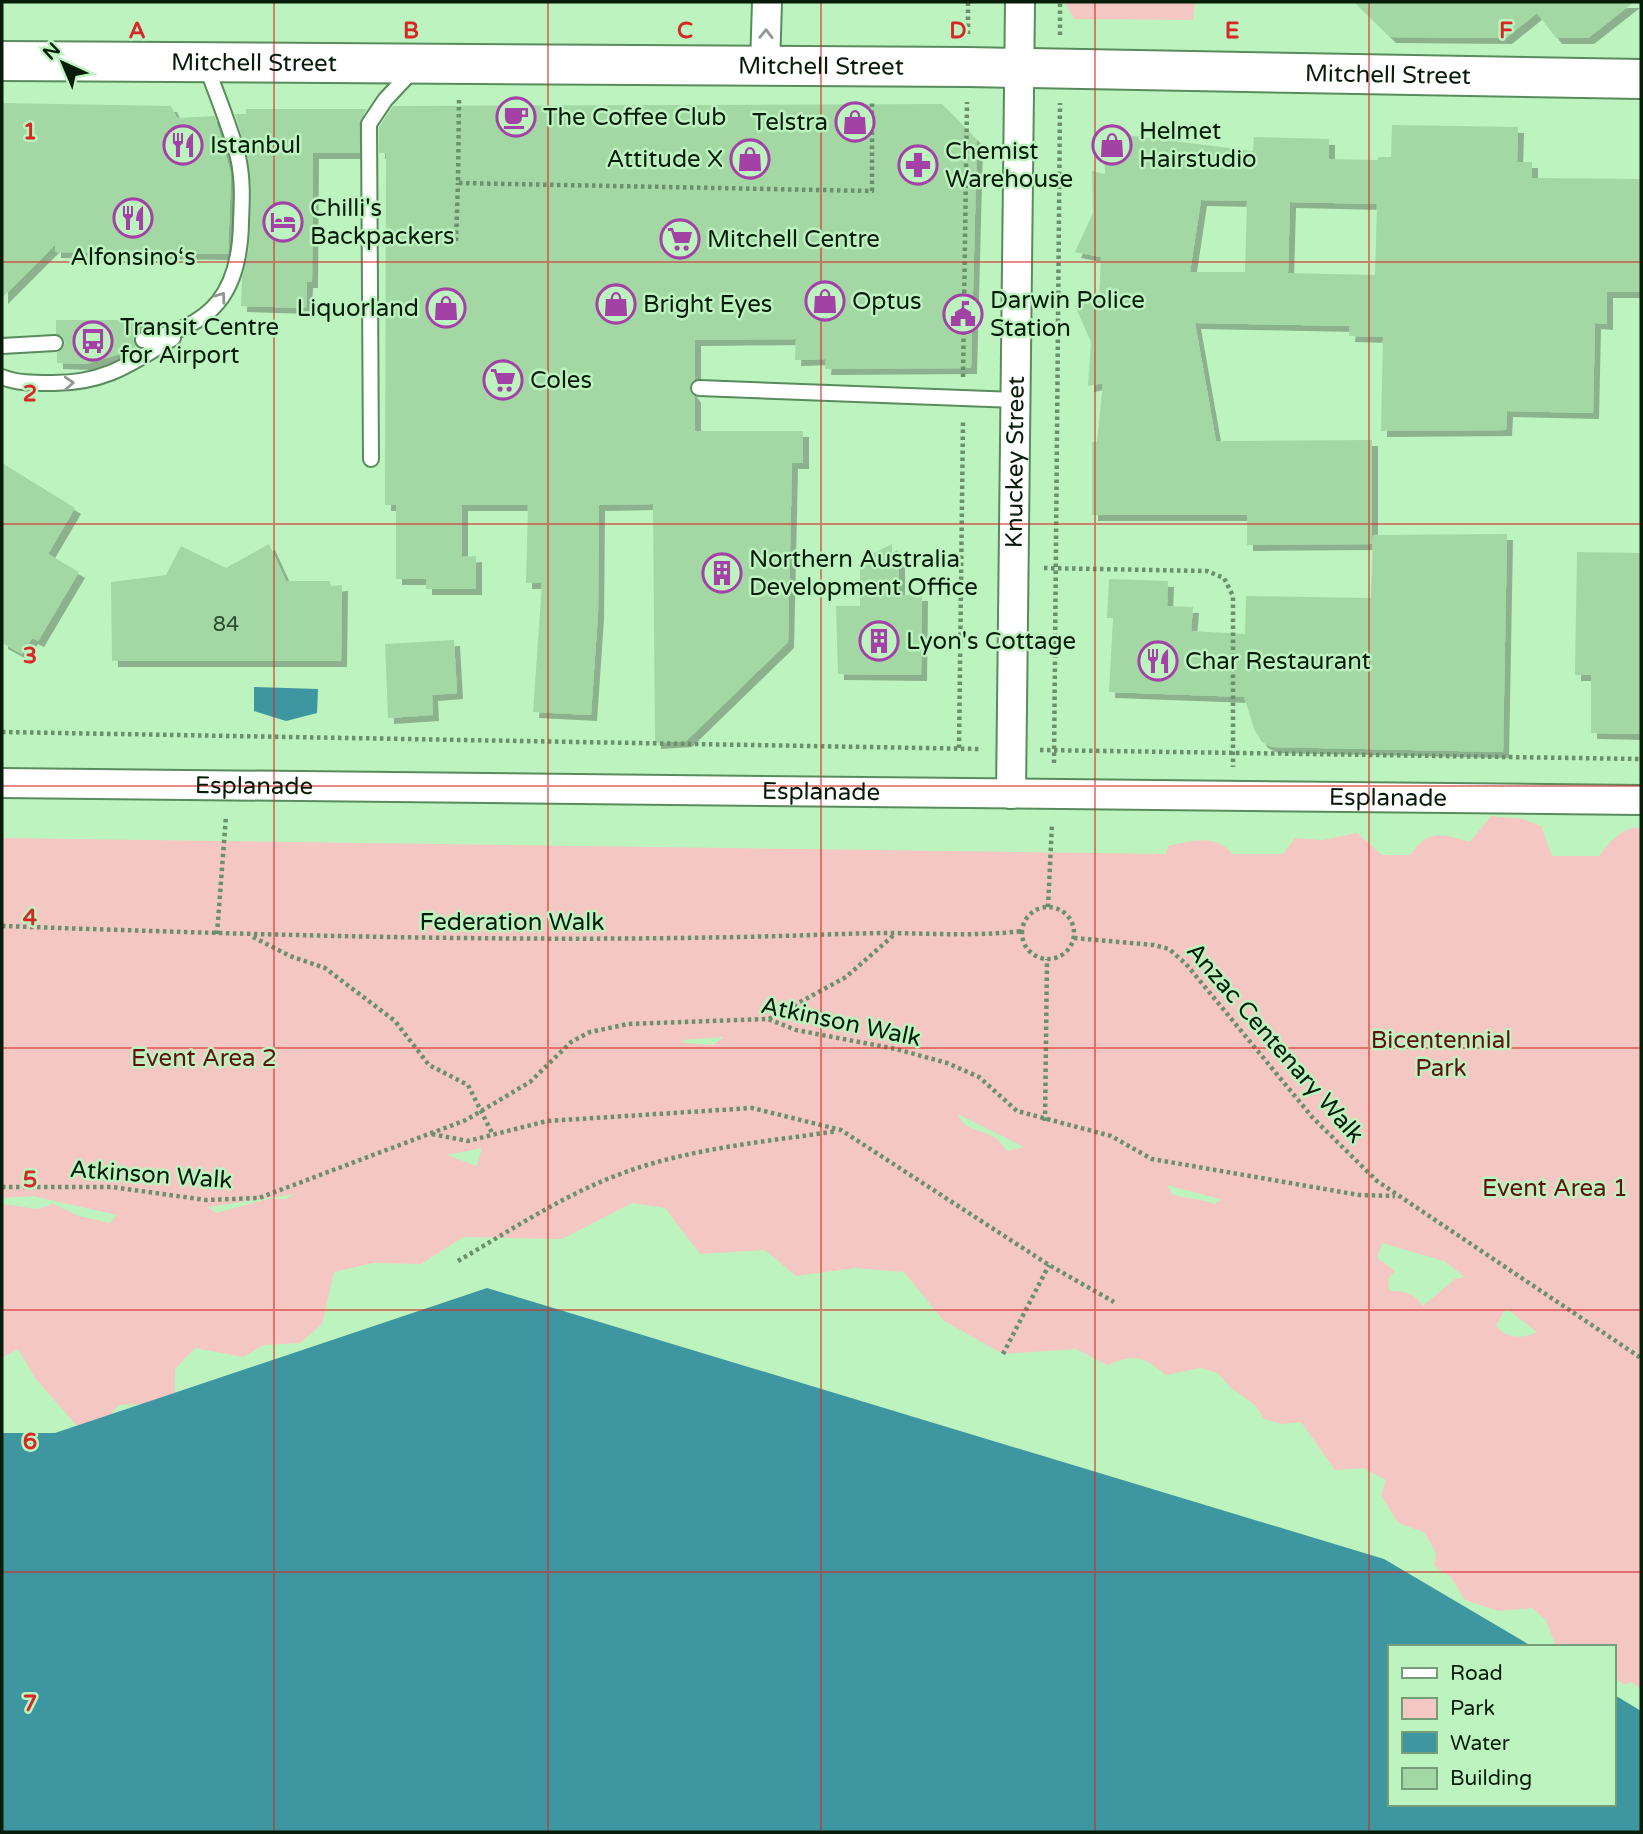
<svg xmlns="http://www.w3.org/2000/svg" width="1643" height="1834" viewBox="0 0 1643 1834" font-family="'Varela Round',sans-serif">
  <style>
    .green { fill: #f5c7c2; fill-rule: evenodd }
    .water { fill: #3e96a0 }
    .building { fill: #a3d8a5; fill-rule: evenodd; filter: url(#shadow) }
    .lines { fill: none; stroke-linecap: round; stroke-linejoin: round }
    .lane-casing { stroke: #598b5d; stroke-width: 18 }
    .street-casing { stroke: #598b5d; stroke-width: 32 }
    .secondary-casing { stroke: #598b5d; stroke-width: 42 }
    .path { stroke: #6a916c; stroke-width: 4.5; stroke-dasharray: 3.5 3.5; stroke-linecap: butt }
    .lane { stroke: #fff; stroke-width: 14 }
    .street { stroke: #fff; stroke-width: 28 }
    .secondary { stroke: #fff; stroke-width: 38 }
    .oneway { stroke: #909991 }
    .grid { fill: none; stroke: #d62828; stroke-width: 2; stroke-opacity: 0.55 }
    .labels { text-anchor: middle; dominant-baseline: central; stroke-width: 5; stroke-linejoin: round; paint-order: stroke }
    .number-label { font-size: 21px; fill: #2f4b31 }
    .street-label { font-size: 24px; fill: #081c0a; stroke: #bdf3bf }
    .poi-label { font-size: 24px; fill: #081c0a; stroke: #bdf3bf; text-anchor: start }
    .park-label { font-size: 24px; fill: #621011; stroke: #bdf3bf }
    .grid-label { font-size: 23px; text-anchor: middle; font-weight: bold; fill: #d62828; stroke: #bdf3bf; stroke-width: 5; stroke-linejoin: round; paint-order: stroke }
  </style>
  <defs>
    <filter id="shadow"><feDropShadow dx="6" dy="6" stdDeviation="0" flood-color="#0004"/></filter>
  </defs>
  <rect width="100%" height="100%" fill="#bdf3bf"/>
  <path class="green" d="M1065,2h130l-2,18 -119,-1z
    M1491,816l32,3 18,7 11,30h47c10,-13 24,-31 42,-28v860l-10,-6 -6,3 -12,-8v-30h-57l-10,-27 -14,-12 -33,3 -34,-11 -15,-24 -16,-10 2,-13 -12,-21 -26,-9 -17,-28 5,-15 -23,-12 -28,2 -34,-48 -19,2 -18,-5 -8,-13 -26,-19 -12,-14 -18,-5 -34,7c-25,-20 -30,-21 -59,-10l-31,-16 -73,5 -59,-33 -40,-49 -49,-4 -59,8 -31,-26 -65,4 -35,-46 -33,-5 -70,36 -99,-2 -42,27 -48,-1 -39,9 -12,52 -22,19 -36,2 -21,12 -48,-9 -20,21v24l-32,11 -25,1 -13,17 -28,4 -42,-48 -17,-29 -16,9v-154l35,5 16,-5 26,12 31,7 7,-8 -84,-19 -31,2v-360l1164,16 2,-8c24,-5 46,-13 65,8h50l12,-16 27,2 35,-7 25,22h28c19,-27 32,-21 60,-13zM724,1037l-11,8 -28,-2 -3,-3zM958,1114l66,33 -17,4c-5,-6 -10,-14 -17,-16 -13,-6 -26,-5 -32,-21zM482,1148l-5,18 -30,-11zM1167,1185l53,14 1,1 -7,4c-15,-6 -26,-5 -41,-9zM295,1194l-9,5h-18l-52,14 -8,-6zM1382,1243l62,18 21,16 -10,2 -32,27c-9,-13 -18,-15 -34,-15l-1,-12 7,-8 -18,-13zM1506,1308l31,24c-14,7 -30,7 -41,-6z"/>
  <path class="water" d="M254,687l64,2 -1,24 -31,8 -32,-10z
    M487,1288l897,271 149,88h-144v157h224v-110l28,17v121h-1639v-399h53z"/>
  <path class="building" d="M1354,2h280l-46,36h-32l-19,-25 -31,25 -116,-1z
    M2,103l169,3 6,12 38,-2 16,58 -3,80 -173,-2v-7l-53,53z
    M942,104l35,36 -6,228 -146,1 1,-10 -31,1 1,-21 -101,1v39l-6,9 6,9v34h108v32h-11l-4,179 -102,99 -31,2 -2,-239 -54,1 -1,108 -7,102 -58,-3 9,-129h-16l2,-78h-66v52l14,-1v33h-50v-10h-30v-74h-11l1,-352h-7v-26l14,-21z
    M246,109h121l-8,14 1,30h-47l-1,129h-5l-1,26 -65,-2 1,-28 7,-31 2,-58 -4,-34 -12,-41h11z
    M1392,125l126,2 -1,35h15v16l109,1v113h-34v32l-12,-1 -2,90 -86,-2 -1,19 -125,1 2,-94 -34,-1 1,-10 -155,-3 21,118 156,-1v104l-125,1v-30h-155v-73h5l6,-59 -15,3 3,-44 -16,-36 24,-5 2,-44 -26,-5 18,-39 -1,-42 13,3 -2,-42 150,19 1,-14 75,2v20l49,1v-3h13zM1201,200l46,1 -2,71h-55zM1290,202l87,2 -2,71 -87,-2z
    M56,320h82l-4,18 3,11 -51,15 -29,-1v-11l8,-9 -9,-9z
    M2,463l73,45 -27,46 31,18 -41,69 -6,-3 -10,16 -20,-11z
    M1507,534l-4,218 -231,-5 -10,-5 -7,-11 -11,-34 -135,-5 4,-74h-6l2,-39 59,2 -1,25 26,1 -2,24 54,3 1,-38 125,2 2,-63z
    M269,544l17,37h44l1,5 11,-1 -1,76h-229l-1,-79 55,-7 15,-29 45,22z
    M892,544v11l7,2v38h23l-1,80 -83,-1 -2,-68h24v-46z
    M1577,552l64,1v181l-50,-1v-58h-16z
    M454,640l3,53 -25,2 1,20 -45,3 -3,-74z"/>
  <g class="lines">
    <g class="lane-casing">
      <path id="lane" d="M143,340c70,-13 97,-48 98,-118 1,-22 2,-43 -3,-65 -8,-31 -21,-61 -32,-92
        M2,346l53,-3
        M2,377c15,6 31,6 48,6 53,1 79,-18 123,-45
        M699,388l317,12
        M371,459l-2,-335 16,-24 29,-31"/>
    </g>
    <g class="street-casing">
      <g id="street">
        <path d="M765,66l2,-64"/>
        <path id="s1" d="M2,783l1639,17"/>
        <path id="s2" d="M1011,794l9,-792"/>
      </g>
    </g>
    <g class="secondary-casing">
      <g id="secondary">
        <path id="s3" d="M2,61l966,6 673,12"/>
      </g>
    </g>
    <path class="path" d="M968,34v-32
      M1060,35v-33
      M459,100l-1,83 414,8v-89
      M456,241l2,-58
      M963,377l4,-275
      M1044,568l163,3 17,7 9,18v171
      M2,732l980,17
      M959,748l4,-328
      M1040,750l601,9
      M1054,763l6,-660
      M1048,907l4,-83
      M1022 933a26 26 0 1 1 52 0a26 26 0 1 1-52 0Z
      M2,926c259,9 518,17 778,10 38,-1 77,-3 116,-3 43,1 84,3 127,-2
      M217,934l9,-118
      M253,937l37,19 35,12 70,53 34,44 39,20 25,50
      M1074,938l80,7 15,4 17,15 127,154 64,63 264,177
      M769,1019l77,-42 49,-43
      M1045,1121l2,-162
      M432,1134l36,7 79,-20 205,-13 89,22 208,135 65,37
      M2,1187h110l94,13 53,-2 207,-78 64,-38 41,-40 19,-10 38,-8 140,-5 28,11 100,19 51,14 32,14 38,34 94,25 41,23 207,36 36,1
      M458,1261c53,-31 107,-67 165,-88 68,-25 142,-31 214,-42
      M1003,1354l46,-89"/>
    <use href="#lane" class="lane"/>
    <use href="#street" class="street"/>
    <use href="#secondary" class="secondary"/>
  </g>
  <defs><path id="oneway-chevron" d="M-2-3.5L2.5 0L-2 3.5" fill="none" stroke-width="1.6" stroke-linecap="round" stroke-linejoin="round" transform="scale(1.75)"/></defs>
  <g class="oneway">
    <use href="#oneway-chevron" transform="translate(766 34) rotate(-89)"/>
    <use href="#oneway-chevron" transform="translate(221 297) rotate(-54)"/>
    <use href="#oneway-chevron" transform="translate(69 383) rotate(-3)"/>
  </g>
  <path class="grid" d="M274,2v1830M548,2v1830M821,2v1830M1095,2v1830M1369,2v1830M2,262h1639M2,524h1639M2,786h1639M2,1048h1639M2,1310h1639M2,1572h1639"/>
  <defs>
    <g id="cafe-ring" transform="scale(2.0125)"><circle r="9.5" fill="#bdf3bf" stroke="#a341a7" stroke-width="1.5"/><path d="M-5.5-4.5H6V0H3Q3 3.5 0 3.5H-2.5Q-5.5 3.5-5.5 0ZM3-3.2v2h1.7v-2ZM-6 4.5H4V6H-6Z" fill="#a341a7"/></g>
    <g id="shop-ring" transform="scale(2.0125)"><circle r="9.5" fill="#bdf3bf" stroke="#a341a7" stroke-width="1.5"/><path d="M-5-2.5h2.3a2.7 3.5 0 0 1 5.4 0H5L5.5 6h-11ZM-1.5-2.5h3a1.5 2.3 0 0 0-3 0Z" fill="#a341a7"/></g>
    <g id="restaurant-ring" transform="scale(2.0125)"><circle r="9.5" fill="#bdf3bf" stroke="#a341a7" stroke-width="1.5"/><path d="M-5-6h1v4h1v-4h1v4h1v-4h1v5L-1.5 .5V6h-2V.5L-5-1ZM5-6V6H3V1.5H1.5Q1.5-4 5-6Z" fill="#a341a7"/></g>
    <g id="pharmacy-ring" transform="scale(2.0125)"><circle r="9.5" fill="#bdf3bf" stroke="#a341a7" stroke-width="1.5"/><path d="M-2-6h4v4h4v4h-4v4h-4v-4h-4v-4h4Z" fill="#a341a7"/></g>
    <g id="hotel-ring" transform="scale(2.0125)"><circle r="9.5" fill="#bdf3bf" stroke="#a341a7" stroke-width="1.5"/><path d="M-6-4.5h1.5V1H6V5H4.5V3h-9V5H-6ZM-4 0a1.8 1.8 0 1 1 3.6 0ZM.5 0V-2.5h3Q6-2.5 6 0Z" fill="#a341a7"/></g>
    <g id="supermarket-ring" transform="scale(2.0125)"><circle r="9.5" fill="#bdf3bf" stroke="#a341a7" stroke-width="1.5"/><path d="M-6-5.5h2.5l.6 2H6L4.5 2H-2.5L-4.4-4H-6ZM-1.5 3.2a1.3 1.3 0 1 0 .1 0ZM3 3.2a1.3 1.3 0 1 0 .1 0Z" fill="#a341a7"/></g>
    <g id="civic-ring" transform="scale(2.0125)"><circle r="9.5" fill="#bdf3bf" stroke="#a341a7" stroke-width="1.5"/><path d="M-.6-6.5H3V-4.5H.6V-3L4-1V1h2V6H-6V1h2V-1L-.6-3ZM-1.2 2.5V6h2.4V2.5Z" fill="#a341a7"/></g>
    <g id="bus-ring" transform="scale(2.0125)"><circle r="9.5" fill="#bdf3bf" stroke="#a341a7" stroke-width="1.5"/><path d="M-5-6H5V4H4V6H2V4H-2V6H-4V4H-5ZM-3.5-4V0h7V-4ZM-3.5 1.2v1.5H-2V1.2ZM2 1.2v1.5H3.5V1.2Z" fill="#a341a7"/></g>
    <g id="building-ring" transform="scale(2.0125)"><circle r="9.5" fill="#bdf3bf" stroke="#a341a7" stroke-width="1.5"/><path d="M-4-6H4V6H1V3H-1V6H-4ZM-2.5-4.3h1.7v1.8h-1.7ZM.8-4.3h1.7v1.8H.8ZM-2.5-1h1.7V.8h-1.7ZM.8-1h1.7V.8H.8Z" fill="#a341a7"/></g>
  </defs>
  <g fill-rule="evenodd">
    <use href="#cafe-ring" x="516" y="117"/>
    <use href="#shop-ring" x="855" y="122"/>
    <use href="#restaurant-ring" x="183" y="145"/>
    <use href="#shop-ring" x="1112" y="145"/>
    <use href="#shop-ring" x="750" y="159"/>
    <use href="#pharmacy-ring" x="918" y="165"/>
    <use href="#restaurant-ring" x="133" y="218"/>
    <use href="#hotel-ring" x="283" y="222"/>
    <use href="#supermarket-ring" x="680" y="239"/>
    <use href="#shop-ring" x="825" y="301"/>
    <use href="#shop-ring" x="616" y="304"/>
    <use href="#shop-ring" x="446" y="308"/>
    <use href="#civic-ring" x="963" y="314"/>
    <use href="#bus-ring" x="93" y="341"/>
    <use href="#supermarket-ring" x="503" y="380"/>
    <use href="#building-ring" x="722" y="573"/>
    <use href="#building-ring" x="879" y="641"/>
    <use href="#restaurant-ring" x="1158" y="661"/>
  </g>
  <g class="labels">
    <g class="number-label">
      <text x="226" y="624">84</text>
    </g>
    <g class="street-label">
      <text stroke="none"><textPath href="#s3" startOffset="252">Mitchell Street</textPath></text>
      <text stroke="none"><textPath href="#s3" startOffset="819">Mitchell Street</textPath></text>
      <text stroke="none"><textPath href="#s3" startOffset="1386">Mitchell Street</textPath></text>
      <text stroke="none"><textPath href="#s2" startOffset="332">Knuckey Street</textPath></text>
      <text stroke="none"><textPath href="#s1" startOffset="252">Esplanade</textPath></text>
      <text stroke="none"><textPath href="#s1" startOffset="819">Esplanade</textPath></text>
      <text stroke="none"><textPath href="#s1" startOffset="1386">Esplanade</textPath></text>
      <text x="512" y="922">Federation Walk</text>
      <text transform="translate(841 1022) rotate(12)">Atkinson Walk</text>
      <text transform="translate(1275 1043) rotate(49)">Anzac Centenary Walk</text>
      <text transform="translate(151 1175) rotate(4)">Atkinson Walk</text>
    </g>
    <g class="poi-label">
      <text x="543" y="117">The Coffee Club</text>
      <text x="828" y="122" text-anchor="end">Telstra</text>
      <text x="1139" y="131">Helmet<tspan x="1139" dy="28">Hairstudio</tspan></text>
      <text x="210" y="145">Istanbul</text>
      <text x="945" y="151">Chemist<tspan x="945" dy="28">Warehouse</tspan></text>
      <text x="723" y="159" text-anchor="end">Attitude X</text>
      <text x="310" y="208">Chilli's<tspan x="310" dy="28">Backpackers</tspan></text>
      <text x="707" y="239">Mitchell Centre</text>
      <text x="133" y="257" text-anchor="middle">Alfonsino‘s</text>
      <text x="990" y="300">Darwin Police<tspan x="990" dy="28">Station</tspan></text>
      <text x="852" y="301">Optus</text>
      <text x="643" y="304">Bright Eyes</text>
      <text x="419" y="308" text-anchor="end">Liquorland</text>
      <text x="120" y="327">Transit Centre<tspan x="120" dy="28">for Airport</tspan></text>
      <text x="530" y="380">Coles</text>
      <text x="749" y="559">Northern Australia<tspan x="749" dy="28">Development Office</tspan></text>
      <text x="906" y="641">Lyon's Cottage</text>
      <text x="1185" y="661">Char Restaurant</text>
    </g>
    <g class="park-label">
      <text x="1441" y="1040">Bicentennial<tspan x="1441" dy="28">Park</tspan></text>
      <text x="204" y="1058">Event Area 2</text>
      <text x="1555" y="1188">Event Area 1</text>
    </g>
  </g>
  <g class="grid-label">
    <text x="137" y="38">A</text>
    <text x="411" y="38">B</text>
    <text x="685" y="38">C</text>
    <text x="958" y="38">D</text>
    <text x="1232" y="38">E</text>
    <text x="1506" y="38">F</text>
    <text x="30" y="139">1</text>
    <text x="30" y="401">2</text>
    <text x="30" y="663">3</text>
    <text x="30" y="925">4</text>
    <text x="30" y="1187">5</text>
    <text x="30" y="1449">6</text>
    <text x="30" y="1711">7</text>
  </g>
  <rect width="1643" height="1834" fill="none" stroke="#081c0a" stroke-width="7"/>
  <rect x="1388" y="1645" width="228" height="161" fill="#bdf3bf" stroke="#759d77" stroke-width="2"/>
  <rect x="1402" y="1668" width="35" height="10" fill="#ffffff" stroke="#759d77" stroke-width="2"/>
  <text x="1450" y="1680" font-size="21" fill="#081c0a">Road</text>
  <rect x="1402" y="1698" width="35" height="21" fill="#f5c7c2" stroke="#759d77" stroke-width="2"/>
  <text x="1450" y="1715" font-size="21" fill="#081c0a">Park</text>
  <rect x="1402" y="1732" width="35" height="21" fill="#3e96a0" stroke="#759d77" stroke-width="2"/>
  <text x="1450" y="1750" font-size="21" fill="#081c0a">Water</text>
  <rect x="1402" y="1768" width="35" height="21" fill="#a3d8a5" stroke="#759d77" stroke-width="2"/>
  <text x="1450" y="1785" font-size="21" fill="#081c0a">Building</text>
  <g transform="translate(63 63) rotate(316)" stroke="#bdf3bf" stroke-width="5" paint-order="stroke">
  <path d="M0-5L12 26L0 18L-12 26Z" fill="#081c0a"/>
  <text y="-10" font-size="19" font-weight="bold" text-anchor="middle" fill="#081c0a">N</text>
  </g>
</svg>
